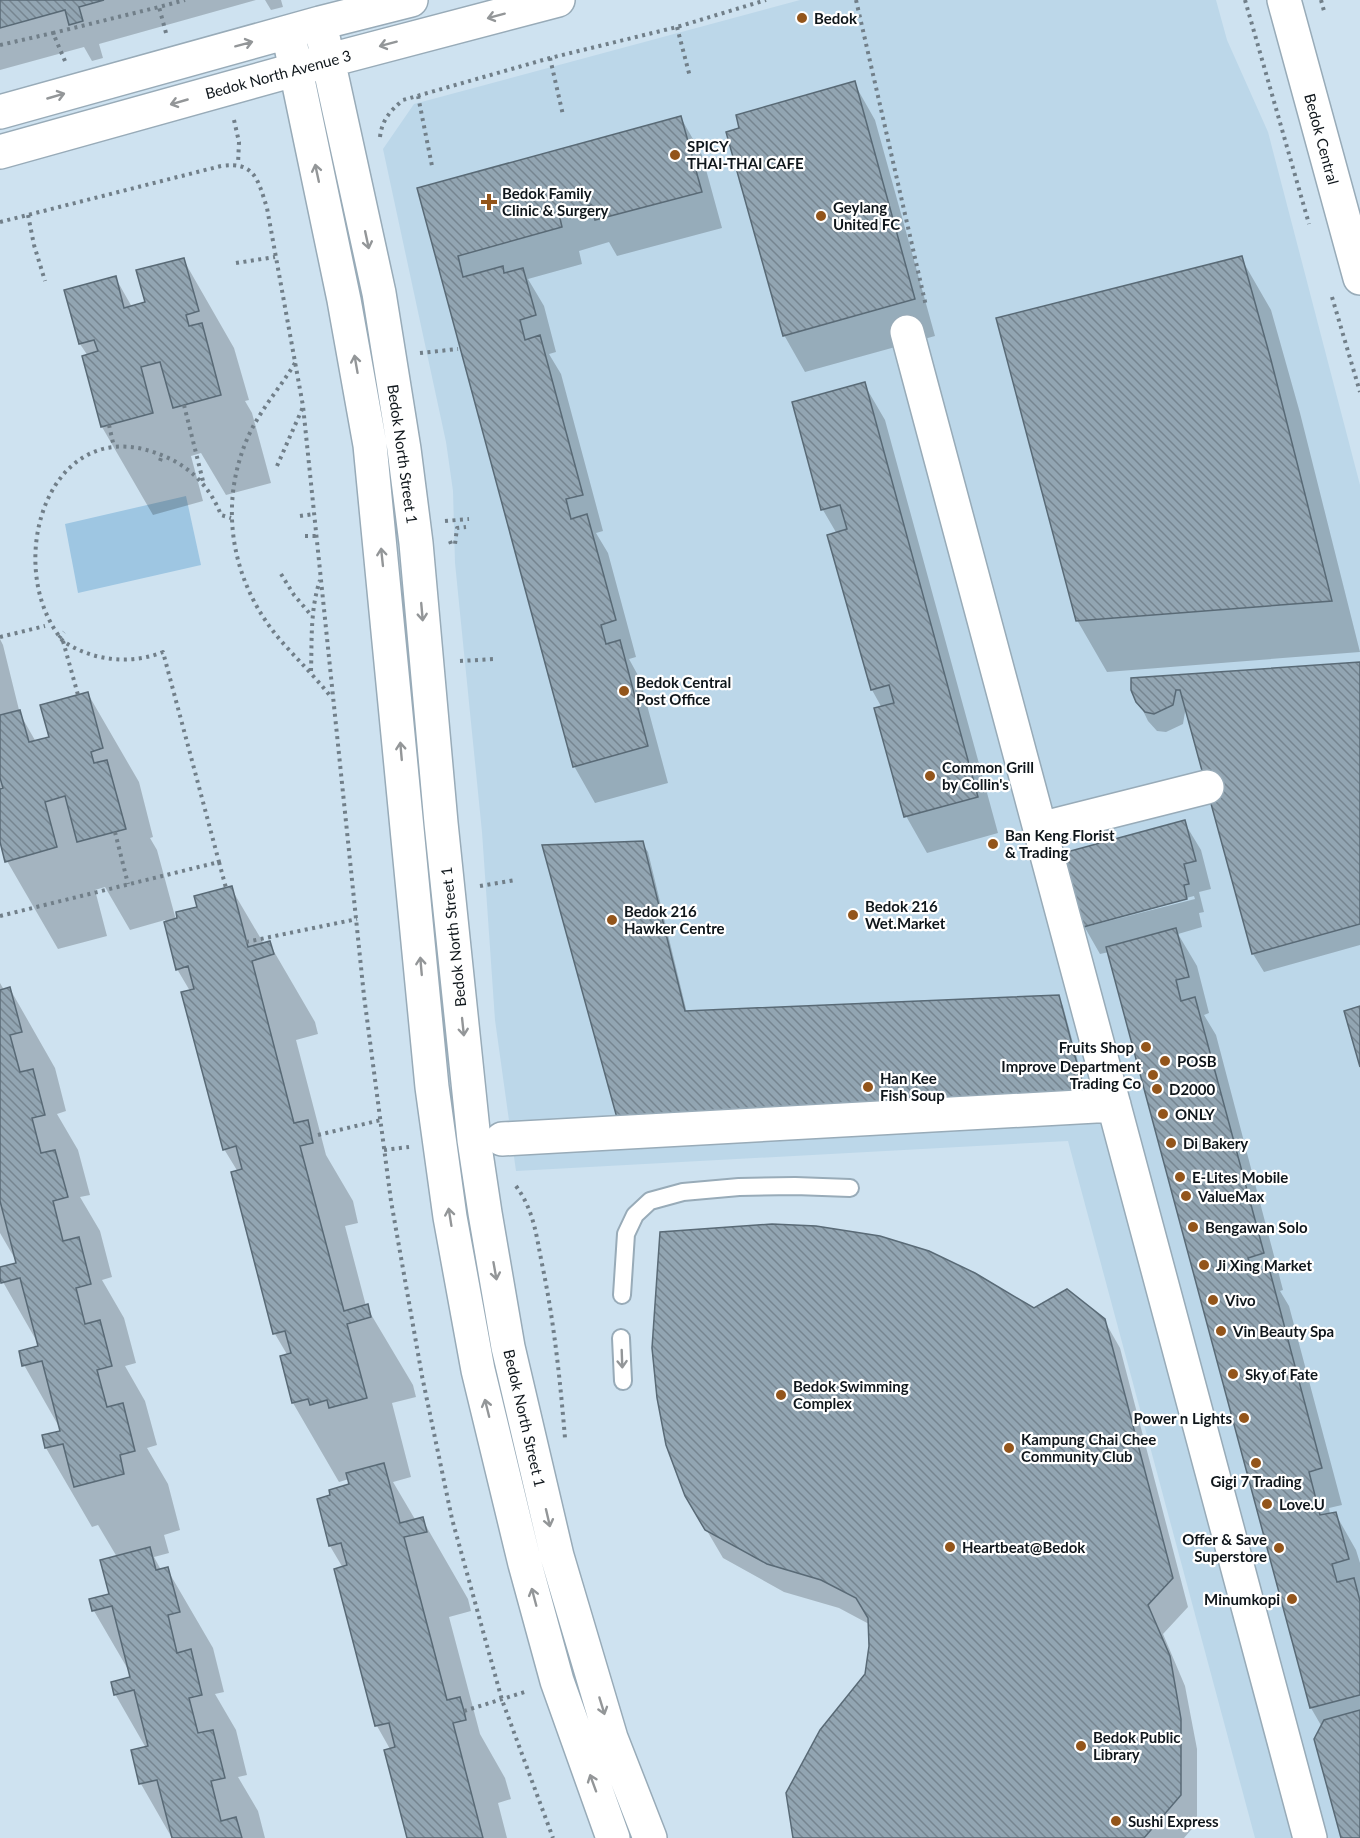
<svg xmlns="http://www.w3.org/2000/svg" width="1360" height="1838" viewBox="0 0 1360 1838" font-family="Lato,sans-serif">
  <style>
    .built { fill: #bcd7e9 }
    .pitch { fill: #9ec6e2 }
    .shadow { fill: #0003; fill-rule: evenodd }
    .building { fill: url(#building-back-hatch); stroke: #596a76; stroke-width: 1.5 }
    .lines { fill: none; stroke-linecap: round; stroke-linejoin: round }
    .lane-casing { stroke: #98abb8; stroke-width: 20 }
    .street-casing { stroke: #98abb8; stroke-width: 36 }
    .secondary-casing { stroke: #98abb8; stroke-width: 36 }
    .path { stroke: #717f89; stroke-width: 4; stroke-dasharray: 3 4.5; stroke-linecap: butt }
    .lane { stroke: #fff; stroke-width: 16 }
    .street { stroke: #fff; stroke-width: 33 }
    .secondary { stroke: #fff; stroke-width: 33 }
    .oneway { stroke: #939698 }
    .poi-dot { fill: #93551b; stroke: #fff; stroke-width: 2 }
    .labels { text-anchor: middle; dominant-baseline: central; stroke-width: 4.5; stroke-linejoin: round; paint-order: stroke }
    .poi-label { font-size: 15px; font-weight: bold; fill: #0f161b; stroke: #fff; text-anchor: start }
    .street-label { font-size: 15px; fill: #0f161b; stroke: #fff }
  </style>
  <defs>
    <pattern id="building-back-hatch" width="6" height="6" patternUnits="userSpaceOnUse" patternTransform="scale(1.5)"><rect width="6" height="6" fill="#92a5b2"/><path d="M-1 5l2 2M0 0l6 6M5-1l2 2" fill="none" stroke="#768590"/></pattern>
  </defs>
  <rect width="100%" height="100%" fill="#cee2f0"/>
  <path class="built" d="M800,0h416l11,40 41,92 92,353v1353h-105l-187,-697 -552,30 -21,-151 -13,-188 -27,-269 -2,-72 -7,-49 -63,-293 31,-45z"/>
  <path class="pitch" d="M186,496l15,69 -123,28 -13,-69z"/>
  <path class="shadow" d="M0,0h256l-157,44 4,14 -11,3 -8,-14 -84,23z
    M265,0h16l2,7 -12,3z
    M854,83l21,37 60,216 -130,36 -21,-37z
    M681,118l21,37 20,73 -105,28 -8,-14 -30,9 3,13 -54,15 16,27 12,46 -7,2 12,20 42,157 -7,2 12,20 28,104 -7,2 11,20 28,104 -73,20 -21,-37 -155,-577z
    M1241,258l30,52 29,103 60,239 -253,20 -30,-52z
    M183,259l51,89 15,52 -4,1 7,12 19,70 -45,12 -25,-42 -10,3 12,45 -50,14 -51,-88 -18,-70 4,-1 -8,-12 35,-67 17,30 15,-4z
    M864,384l21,36 113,413 -71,20 -21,-37 -24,-108 -10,-18 -43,-154 8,-2 -14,-24 -29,-107z
    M0,639l3,6 17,69 16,28 15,-4 37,-44 51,88 14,55 -3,1 7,12 19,70 55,-32 33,56 5,-1 46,79 3,12 -22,6 30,115 27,46 5,22 -13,3 21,80 47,79 3,12 -24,6 19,74 -18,5 23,39 6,-2 46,80 3,12 -22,6 31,117 25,44 6,21 -13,4 9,35h-98l-19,-89 -13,-23 -34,-158 -13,-22 -12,-46 14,-4 19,-11 -2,-6 -10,3 -46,-79 -11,-46 6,-1 -13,-22 -42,-161 5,-1 -14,-23 -34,-158 -13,-22 -12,-49 -35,10 -25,-43 -10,3 12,46 -49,13 -51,-88 -7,-24z
    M1360,663v282l-96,27 -11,-18 -67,-248 -3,18 -17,8 -9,-1 -9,-10 -15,-31z
    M1184,822l17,28 10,39 -12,3 5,20 -5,1 3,14 -24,7 19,32 12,47 -5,2 12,20 67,255 -3,1 9,15 53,199 -13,3 1,7 5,-2 21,37 4,13v275h-17l-21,-111 -11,-19 -202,-756 -9,2 -16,-28zM1194,896l1,3 -106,27v-3z
    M642,843l6,9 39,161 371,-16 5,9 26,96 -466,24z
    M0,983l4,7 6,-1 45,79 11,43 -9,3 21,36 12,45 -10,2 20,34 12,46 -10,3 22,38 12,45 -11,3 20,35 12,44 -10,3 21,36 12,46 -16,5 5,18 -15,4 7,13 6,-1 46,79 11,44 -9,2 21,36 11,45 -9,2 20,34 7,27h-93l-31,-54 5,-36 -31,-54 18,-16 -39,-67 -3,-11 20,-5 6,-38 -19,-32 -6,2 -46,-79 16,-16 -38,-67 16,-18 -37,-65 -3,-11v-2l18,-5 -18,-31z
    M1034,1310l70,10 16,28 68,259 -25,27 22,52 12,63v74l-13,15h-390l72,-164 4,-28 -1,-22 -30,-16 -55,-16 -61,-34 -37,-63z"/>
  <path class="building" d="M0,0h104l-25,7 4,14 -14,4 -4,-15 -65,18z
    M855,81l60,218 -132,37 -57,-204 13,-4 -3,-13z
    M681,116l21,76 -107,28 -4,-15 -32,9 3,13 -104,29 5,21 40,-11 1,7 19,-5 13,47 -16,5 5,20 15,-5 43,160 -17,4 5,20 16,-5 29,106 -15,5 5,19 14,-4 28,106 -75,21 -156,-579z
    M1242,256l29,104 61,241 -256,20 -80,-303z
    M184,258l15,53 -13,4 3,11 13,-3 19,72 -48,13 -13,-46 -19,5 12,46 -52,14 -19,-71 16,-5 -4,-11 -15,4 -15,-54 52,-14 8,32 21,-6 -9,-32z
    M865,382l113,415 -74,20 -30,-109 20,-5 -5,-18 -18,5 -44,-155 20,-6 -7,-24 -19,5 -29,-108z
    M1360,662v262l-108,30 -72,-264h-4l-3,15 -19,9 -9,-2 -9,-10 -5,-12v-12z
    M88,692l15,56 -12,4 3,11 13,-3 19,69 -49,13 -12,-46 -20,6 12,45 -52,15 -5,-20v-53l3,-1 -3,-10v-63l20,-5 9,32 20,-5 -9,-32z
    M1185,820l11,41 -12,3 5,20 -5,1 3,14 -104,28 -20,-74z
    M643,841l42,170 374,-16 26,99 -468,24 -75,-273z
    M232,886l16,61 22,-6 4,13 -22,7 42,162 14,-3 5,23 -13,3 44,165 24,-7 3,13 -24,7 20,74 -38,10 -2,-8 -17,5 -2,-6 -16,4 -12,-47 11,-3 -6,-22 -12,3 -42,-162 11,-3 -6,-23 -13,4 -42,-158 13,-3 -6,-23 -12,4 -12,-48 13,-4 -1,-6 21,-5 -3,-11z
    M1176,928l13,49 -13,3 5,21 14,-4 69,256 -16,5 5,14 16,-4 53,200 -13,4 11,43 16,-3 13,47 -17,5 5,18 17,-4 6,23v94l-50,13 -204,-761z
    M10,987l12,45 -12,3 10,37 13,-3 12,46 -13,3 9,35 14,-3 13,47 -15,4 10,40 16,-4 12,47 -15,4 9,36 15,-4 12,46 -15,4 10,37 16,-4 12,48 -15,4 4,19 -50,13 -11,-43 -18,4 -3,-13 18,-4 -18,-70 -20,5 -3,-15 19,-5 -18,-68 -19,5 -1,-6v-10l16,-4 -16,-62v-211z
    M1360,1006v61l-16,-56z
    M772,1224l44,2 64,10 49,15 46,22 59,35 33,-19 38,30 68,259 -25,27 22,51 11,63v76l-37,43h-351l-7,-45 34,-63 45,-56 4,-28 -1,-28 -12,-20 -35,-18 -54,-16 -62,-34 -20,-34 -19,-51 -9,-47 -5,-50 8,-116z
    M384,1463l16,60 23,-6 4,15 -23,5 43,163 13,-3 4,14 2,9 -13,3 30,115h-76l-23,-88 11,-3 -6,-24 -14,3 -41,-157 13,-4 -6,-22 -12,3 -12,-47 13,-4 -1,-5 20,-6 -3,-11z
    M150,1547l6,23 12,-3 12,45 -12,3 9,38 14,-4 11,46 -13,3 9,35 15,-3 12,48 -14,3 10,40 15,-4 6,21h-70l-15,-58 -18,4 -8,-34 17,-4 -14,-56 -20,5 -3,-13 19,-5 -18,-71 -20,5 -3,-12 20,-5 -9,-34z
    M1360,1710v128h-19l-27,-99 10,-19z"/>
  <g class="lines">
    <g class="lane-casing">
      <path id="lane" d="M622,1295l4,-61 9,-19 15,-14 33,-9 56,-5 56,-1 55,2
        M621,1338l2,43"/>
    </g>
    <g class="street-casing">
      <path id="street" d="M1284,0l76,278
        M907,332l403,1506
        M1040,829l167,-42
        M502,1139l612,-34"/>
    </g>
    <g class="secondary-casing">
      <path id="secondary" d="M320,23l59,270 25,156 12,94 25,280 33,317 11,73 23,134 49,209 54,182 39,100
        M288,32l56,268 26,145 62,642 18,130 28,153 47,194 32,117 56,157
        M0,112l320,-89 91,-23
        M0,152l330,-92 228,-60"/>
    </g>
    <path class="path" d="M856,0l70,306
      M1245,0l64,224
      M1321,0l3,11
      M677,27l13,50
      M166,33l-7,-26 26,-7
      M0,45l53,-12
      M550,58l13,57
      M65,61l-12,-28 106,-26
      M418,96l14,70
      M234,120l5,22 -1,22
      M380,137c2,-17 10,-26 23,-37l147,-42 127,-31 89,-27
      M28,215l6,30 11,36
      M0,222l221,-56c34,-5 37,14 46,42l36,198 61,590 27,205 31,175 30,143 50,181 51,138
      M236,263l39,-6
      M1332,297l28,95
      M420,353l38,-4
      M295,363c-15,25 -35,47 -47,74 -31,70 -16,148 34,205 17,19 34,36 49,55
      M184,405l20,80
      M109,425l5,22
      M160,461l2,-6
      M277,466l26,-59
      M300,516l14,-2
      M445,521l24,-2
      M305,536h11
      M450,541l1,3h4l2,-16 9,-1
      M281,574l13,21 17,20
      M0,637l45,-11
      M59,638l5,-6
      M63,641l15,54
      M460,661l35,-2
      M311,671c1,-31 -1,-61 9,-91
      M115,832l13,52
      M219,862l7,26
      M480,886l36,-6
      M0,916l219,-54 -56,-210c-32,13 -71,9 -100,-11 -63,-75 -14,-237 103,-184 26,11 45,32 55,58l10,3
      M246,942l111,-23
      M318,1135l63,-15
      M384,1150l25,-3
      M516,1186c18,25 20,48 26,78 12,57 18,115 23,174
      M464,1711l64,-20"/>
    <use href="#lane" class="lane"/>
    <use href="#street" class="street"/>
    <use href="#secondary" class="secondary"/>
  </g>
  <defs><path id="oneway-shaft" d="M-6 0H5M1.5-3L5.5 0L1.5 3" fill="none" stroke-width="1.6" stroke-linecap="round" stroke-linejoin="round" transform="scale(1.5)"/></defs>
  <g class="oneway">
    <use href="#oneway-shaft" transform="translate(496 16) rotate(165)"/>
    <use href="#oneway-shaft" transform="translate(244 44) rotate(-15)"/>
    <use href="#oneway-shaft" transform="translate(388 44) rotate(165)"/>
    <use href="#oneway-shaft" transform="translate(56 96) rotate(-16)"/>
    <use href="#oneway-shaft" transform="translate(179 102) rotate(164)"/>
    <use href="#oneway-shaft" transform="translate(317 173) rotate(-102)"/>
    <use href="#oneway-shaft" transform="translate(367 240) rotate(78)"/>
    <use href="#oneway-shaft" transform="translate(356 364) rotate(-100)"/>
    <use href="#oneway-shaft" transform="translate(382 557) rotate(-96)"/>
    <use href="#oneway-shaft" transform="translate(422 612) rotate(85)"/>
    <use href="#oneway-shaft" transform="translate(401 751) rotate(-95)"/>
    <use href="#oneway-shaft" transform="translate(421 966) rotate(-95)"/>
    <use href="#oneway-shaft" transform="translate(463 1027) rotate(84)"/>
    <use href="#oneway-shaft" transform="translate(450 1217) rotate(-99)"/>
    <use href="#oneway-shaft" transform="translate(495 1271) rotate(80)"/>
    <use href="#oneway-shaft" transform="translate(622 1359) rotate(88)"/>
    <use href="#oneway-shaft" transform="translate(487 1408) rotate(-104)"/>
    <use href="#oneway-shaft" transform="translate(548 1518) rotate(77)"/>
    <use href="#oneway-shaft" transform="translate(534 1597) rotate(-105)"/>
    <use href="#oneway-shaft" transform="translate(602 1706) rotate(73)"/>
    <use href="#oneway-shaft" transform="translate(593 1783) rotate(-110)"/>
  </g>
  <g class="poi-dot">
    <circle cx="802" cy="18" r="6"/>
    <circle cx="675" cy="155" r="6"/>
    <path d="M486 193h6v6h6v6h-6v6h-6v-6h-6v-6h6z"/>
    <circle cx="821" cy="216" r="6"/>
    <circle cx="624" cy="691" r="6"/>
    <circle cx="930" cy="776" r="6"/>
    <circle cx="993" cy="844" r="6"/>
    <circle cx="853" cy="915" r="6"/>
    <circle cx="612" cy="920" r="6"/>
    <circle cx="1146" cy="1047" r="6"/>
    <circle cx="1165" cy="1061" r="6"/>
    <circle cx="1153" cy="1075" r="6"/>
    <circle cx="868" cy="1087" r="6"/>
    <circle cx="1157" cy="1089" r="6"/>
    <circle cx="1163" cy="1114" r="6"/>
    <circle cx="1171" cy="1143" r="6"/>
    <circle cx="1180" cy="1177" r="6"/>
    <circle cx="1186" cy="1196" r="6"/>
    <circle cx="1193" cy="1227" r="6"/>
    <circle cx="1204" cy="1265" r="6"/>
    <circle cx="1213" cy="1300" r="6"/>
    <circle cx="1221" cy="1331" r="6"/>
    <circle cx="1233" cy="1374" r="6"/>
    <circle cx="781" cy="1395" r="6"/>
    <circle cx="1244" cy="1418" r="6"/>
    <circle cx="1009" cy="1448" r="6"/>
    <circle cx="1256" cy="1463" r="6"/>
    <circle cx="1267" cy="1504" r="6"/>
    <circle cx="950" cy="1547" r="6"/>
    <circle cx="1279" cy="1548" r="6"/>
    <circle cx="1292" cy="1599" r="6"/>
    <circle cx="1081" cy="1746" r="6"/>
    <circle cx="1116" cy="1821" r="6"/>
  </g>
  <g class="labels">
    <g class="poi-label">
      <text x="814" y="18">Bedok</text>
      <text x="687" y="146">SPICY<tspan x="687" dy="17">THAI-THAI CAFE</tspan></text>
      <text x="502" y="193">Bedok Family<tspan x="502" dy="17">Clinic &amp; Surgery</tspan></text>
      <text x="833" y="207">Geylang<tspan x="833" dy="17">United FC</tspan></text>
      <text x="636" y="682">Bedok Central<tspan x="636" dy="17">Post Office</tspan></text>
      <text x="942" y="767">Common Grill<tspan x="942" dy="17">by Collin's</tspan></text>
      <text x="1005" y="835">Ban Keng Florist<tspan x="1005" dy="17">&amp; Trading</tspan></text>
      <text x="865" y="906">Bedok 216<tspan x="865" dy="17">Wet.Market</tspan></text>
      <text x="624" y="911">Bedok 216<tspan x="624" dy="17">Hawker Centre</tspan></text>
      <text x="1134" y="1047" text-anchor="end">Fruits Shop</text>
      <text x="1177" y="1061">POSB</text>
      <text x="1141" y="1066" text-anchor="end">Improve Department<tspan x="1141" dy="17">Trading Co</tspan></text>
      <text x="880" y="1078">Han Kee<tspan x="880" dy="17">Fish Soup</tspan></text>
      <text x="1169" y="1089">D2000</text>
      <text x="1175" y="1114">ONLY</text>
      <text x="1183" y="1143">Di Bakery</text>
      <text x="1192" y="1177">E-Lites Mobile</text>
      <text x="1198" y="1196">ValueMax</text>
      <text x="1205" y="1227">Bengawan Solo</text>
      <text x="1216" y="1265">Ji Xing Market</text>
      <text x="1225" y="1300">Vivo</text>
      <text x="1233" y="1331">Vin Beauty Spa</text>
      <text x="1245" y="1374">Sky of Fate</text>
      <text x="793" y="1386">Bedok Swimming<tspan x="793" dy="17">Complex</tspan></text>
      <text x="1232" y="1418" text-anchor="end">Power n Lights</text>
      <text x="1021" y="1439">Kampung Chai Chee<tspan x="1021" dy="17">Community Club</tspan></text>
      <text x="1256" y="1481" text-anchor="middle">Gigi 7 Trading</text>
      <text x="1279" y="1504">Love.U</text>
      <text x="1267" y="1539" text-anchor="end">Offer &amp; Save<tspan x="1267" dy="17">Superstore</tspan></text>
      <text x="962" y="1547">Heartbeat@Bedok</text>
      <text x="1280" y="1599" text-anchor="end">Minumkopi</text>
      <text x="1093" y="1737">Bedok Public<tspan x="1093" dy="17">Library</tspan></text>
      <text x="1128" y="1821">Sushi Express</text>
    </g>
    <g class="street-label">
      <text transform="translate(278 74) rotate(-15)">Bedok North Avenue 3</text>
      <text transform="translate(1322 139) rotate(75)">Bedok Central</text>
      <text transform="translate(403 454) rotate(82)">Bedok North Street 1</text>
      <text transform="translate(453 937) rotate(-96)">Bedok North Street 1</text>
      <text transform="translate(525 1418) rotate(77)">Bedok North Street 1</text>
    </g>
  </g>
</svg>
